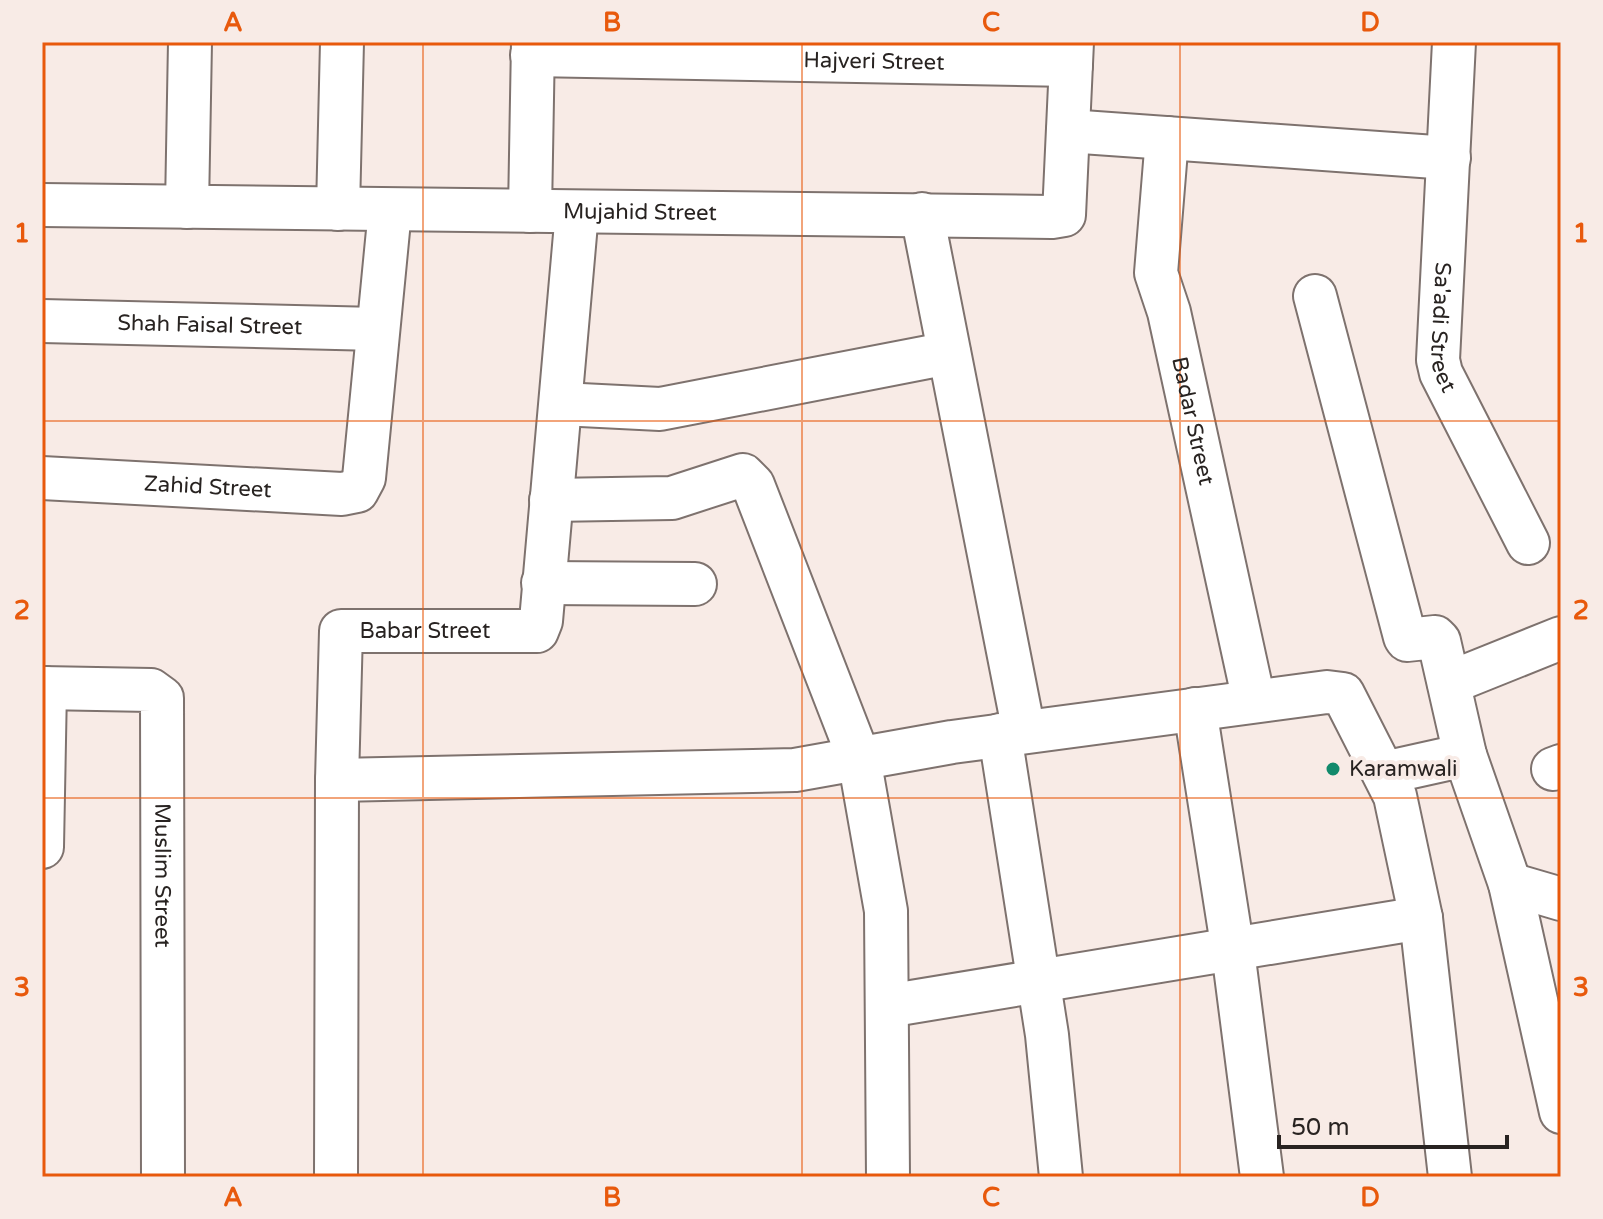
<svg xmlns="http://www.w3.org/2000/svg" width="1603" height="1219" viewBox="0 0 1603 1219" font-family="'Varela Round',sans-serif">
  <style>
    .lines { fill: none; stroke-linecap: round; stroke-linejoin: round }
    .minor-casing { stroke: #7e726e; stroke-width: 46 }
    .minor { stroke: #fff; stroke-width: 42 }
    .grid { fill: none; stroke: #e8590c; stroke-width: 2; stroke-opacity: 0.55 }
    .poi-dot { fill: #128a6c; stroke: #f8ebe6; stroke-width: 3 }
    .labels { text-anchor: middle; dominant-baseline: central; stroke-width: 8; stroke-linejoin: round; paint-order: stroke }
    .street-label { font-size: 22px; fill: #282321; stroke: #f8ebe6 }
    .poi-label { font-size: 22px; fill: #282321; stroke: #f8ebe6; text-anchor: start }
    .neatline { fill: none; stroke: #e8590c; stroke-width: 3 }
    .grid-label { font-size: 26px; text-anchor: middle; font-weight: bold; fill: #e8590c }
  </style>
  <rect width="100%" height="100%" fill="#f8ebe6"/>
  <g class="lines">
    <g class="minor-casing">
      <g id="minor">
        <path id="s1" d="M1454,42l-16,318 3,13 87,170"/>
        <path id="s2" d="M532,55l539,10"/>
        <path d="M1068,131l381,27"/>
        <path id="s3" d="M1167,138l-11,135 13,39 85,389"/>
        <path id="s4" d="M42,205l1010,12 12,-2 8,-173"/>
        <path d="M187,207l3,-165"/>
        <path d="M338,209l4,-167"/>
        <path d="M530,211l3,-169"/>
        <path d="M922,214l102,518"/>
        <path d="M1315,296l90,341 2,3 28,-3 4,4 26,114"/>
        <path id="s5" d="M42,321l335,8"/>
        <path d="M561,404l99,5 289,-56"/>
        <path id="s6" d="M42,478l300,16 15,-3 7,-13 26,-268"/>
        <path d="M551,500l121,-2 71,-23 10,10 106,273 27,153 2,266"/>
        <path d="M543,583l152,1"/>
        <path d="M1449,683l112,-45"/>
        <path id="s7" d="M42,688l109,2 11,8 1,479"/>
        <path d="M1195,709l38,242 29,226"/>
        <path d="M1000,735l47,300 14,142"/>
        <path d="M1553,769l8,-3"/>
        <path d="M1384,773l81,-18 45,129 51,228"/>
        <path d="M337,780l458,-10 157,-28 375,-50 16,2 52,102 26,122 29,259"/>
        <path d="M42,847l3,-159"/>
        <path d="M1510,884l51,15"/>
        <path d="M887,1006l534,-88"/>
        <path id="s8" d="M336,1177l1,-397 4,-149h196l4,-10 36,-409"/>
      </g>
    </g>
    <use href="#minor" class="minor"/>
  </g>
  <path class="grid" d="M423,42v1135M802,42v1135M1180,42v1135M42,421h1519M42,798h1519"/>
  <circle class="poi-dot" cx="1333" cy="769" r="8"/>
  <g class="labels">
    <g class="street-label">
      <text stroke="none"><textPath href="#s2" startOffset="342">Hajveri Street</textPath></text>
      <text stroke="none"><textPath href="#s4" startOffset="598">Mujahid Street</textPath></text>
      <text stroke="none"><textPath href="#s1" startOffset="286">Sa'adi Street</textPath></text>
      <text stroke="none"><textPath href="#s5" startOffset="168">Shah Faisal Street</textPath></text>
      <text stroke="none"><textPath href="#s3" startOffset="288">Badar Street</textPath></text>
      <text stroke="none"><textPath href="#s6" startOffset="166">Zahid Street</textPath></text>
      <text stroke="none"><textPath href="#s8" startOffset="630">Babar Street</textPath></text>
      <text stroke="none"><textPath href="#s7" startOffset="300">Muslim Street</textPath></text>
    </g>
    <g class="poi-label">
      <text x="1349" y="769">Karamwali</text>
    </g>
  </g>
  <rect width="1603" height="1219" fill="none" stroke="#f8ebe6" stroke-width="88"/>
  <path d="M1279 1135v12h228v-12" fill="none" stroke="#282321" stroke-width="4"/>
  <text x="1291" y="1135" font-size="24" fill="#282321" stroke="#f8ebe6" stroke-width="6" paint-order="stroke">50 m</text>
  <rect x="44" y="44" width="1515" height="1131" class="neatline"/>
  <g class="grid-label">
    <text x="233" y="31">A</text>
    <text x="612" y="31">B</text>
    <text x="991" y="31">C</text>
    <text x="1370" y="31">D</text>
    <text x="22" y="242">1</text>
    <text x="1581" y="242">1</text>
    <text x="22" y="619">2</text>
    <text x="1581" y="619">2</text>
    <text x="22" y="996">3</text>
    <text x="1581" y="996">3</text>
    <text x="233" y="1206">A</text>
    <text x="612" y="1206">B</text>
    <text x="991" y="1206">C</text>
    <text x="1370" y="1206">D</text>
  </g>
</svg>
